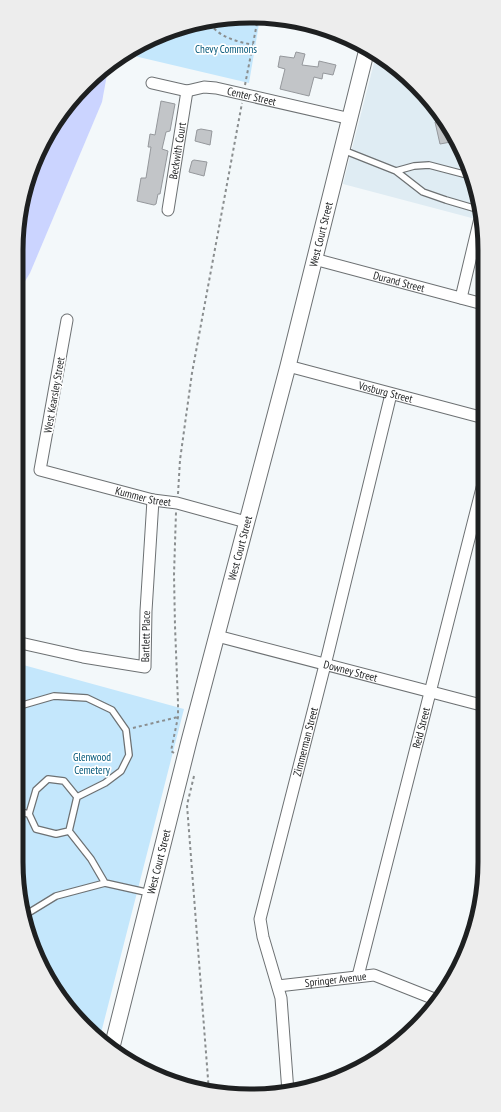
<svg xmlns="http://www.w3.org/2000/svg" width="501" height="1112" viewBox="0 0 501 1112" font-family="'PT Sans Narrow',sans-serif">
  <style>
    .built { fill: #dfecf3 }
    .green { fill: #c4e7fc }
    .water { fill: #cbd4ff }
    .building { fill: #c2c5c8; stroke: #95989c }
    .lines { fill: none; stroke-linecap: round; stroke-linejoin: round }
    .lane-casing { stroke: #6d7173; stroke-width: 8 }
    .street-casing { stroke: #6d7173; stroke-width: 13 }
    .secondary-casing { stroke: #6d7173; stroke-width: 17 }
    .path { stroke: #8a8e8f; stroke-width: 2; stroke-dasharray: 3 3; stroke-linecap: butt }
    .lane { stroke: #fff; stroke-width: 5.5 }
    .street { stroke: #fff; stroke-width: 11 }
    .secondary { stroke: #fff; stroke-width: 15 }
    .labels { text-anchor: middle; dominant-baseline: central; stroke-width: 3.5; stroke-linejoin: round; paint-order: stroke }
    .park-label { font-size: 11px; fill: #005678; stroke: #fff }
    .street-label { font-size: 11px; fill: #1e2021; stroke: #fff }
    .rim { fill: none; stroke: #1e2021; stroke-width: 5 }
  </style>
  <rect width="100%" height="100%" fill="#f3f8fa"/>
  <path class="built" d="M376,55l17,9 43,44 31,53 16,60 -140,-37z"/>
  <path class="green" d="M250,16l10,2 -11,65 -119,-28 31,-21z
    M16,663l168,46 -84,328 -26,-21 -45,-79 -13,-76z"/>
  <path class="water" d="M108,69l-6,33 -72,171 -14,23v-46l18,-89 51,-76z"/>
  <path class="building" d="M296,52l9,2 -3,11 16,2 1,-6 17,4 -3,10 -10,-2 -1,6 -8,-2 -5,19 -29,-7 5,-20 -7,-2 2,-11 14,2z
    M161,101l14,3 -5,27 -4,1 -4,17 6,2 -8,43h-2l-2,10 -2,1 -17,-4 4,-23h5l5,-31h-3l2,-13 5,1z
    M444,120l12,21 -16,3 -5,-22z
    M201,129l11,2 -2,14 -15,-4 2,-11z
    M194,160l13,2 -3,14 -15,-4 3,-11z"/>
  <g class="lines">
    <g class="lane-casing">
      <path id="lane" d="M366,54l24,9
        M343,150l53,21 27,21 23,8 34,10
        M396,171l18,-5 15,-1 42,11
        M16,707l38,-11 33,2 25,12 14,20 3,25 -8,16 -16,12 -28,14 -8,34
        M16,811l13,3 7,15 20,5 13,-3
        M29,814l7,-24 12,-11 16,2 13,16
        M69,831l22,28 14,24
        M25,915l31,-19 49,-13 45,10"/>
    </g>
    <g class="street-casing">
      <g id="street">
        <path id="s1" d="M152,83l35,8 17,-4 12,1 135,31"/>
        <path id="s2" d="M168,210l19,-119"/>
        <path id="s3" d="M314,259l169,45"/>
        <path d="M461,298l20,-84"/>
        <path id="s4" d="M67,320l-27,150 113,30 24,3 69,19"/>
        <path id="s5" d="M288,366l196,52"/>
        <path id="s6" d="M217,636l268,70"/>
        <path id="s7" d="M16,642l67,15 62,10 1,-56 7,-111"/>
        <path id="s8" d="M358,976l126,-496"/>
        <path id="s9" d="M278,986l96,-11 63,25"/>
        <path id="s10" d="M288,1092l-7,-94 -18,-61 -3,-18 68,-266 63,-259"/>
      </g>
    </g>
    <g class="secondary-casing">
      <g id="secondary">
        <path id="s11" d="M112,1047l77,-306 99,-375 79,-317"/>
      </g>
    </g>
    <path class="path" d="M210,24c11,14 26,17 43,21
      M245,85l13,-67
      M178,494l2,-34 12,-87 50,-270
      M133,728l45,-11
      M174,753l-3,-2 7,-34v-14l-3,-77 -1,-51 2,-63
      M194,776l-7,29 22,287"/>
    <use href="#lane" class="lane"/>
    <use href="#street" class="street"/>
    <use href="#secondary" class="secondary"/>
  </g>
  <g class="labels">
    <g class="park-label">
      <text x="226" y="49">Chevy Commons</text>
      <text x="92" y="757">Glenwood<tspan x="92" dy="13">Cemetery</tspan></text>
    </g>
    <g class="street-label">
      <text stroke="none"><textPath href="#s1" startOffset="102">Center Street</textPath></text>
      <text stroke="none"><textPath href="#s2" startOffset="60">Beckwith Court</textPath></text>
      <text stroke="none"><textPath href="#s11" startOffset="839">West Court Street</textPath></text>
      <text stroke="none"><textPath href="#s3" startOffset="88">Durand Street</textPath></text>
      <text stroke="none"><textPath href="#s5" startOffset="101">Vosburg Street</textPath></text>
      <text transform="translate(54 395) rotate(-80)">West Kearsley Street</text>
      <text stroke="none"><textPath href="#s4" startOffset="259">Kummer Street</textPath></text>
      <text stroke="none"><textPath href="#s11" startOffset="515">West Court Street</textPath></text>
      <text stroke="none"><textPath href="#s7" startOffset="162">Bartlett Place</textPath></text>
      <text stroke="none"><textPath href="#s6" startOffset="138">Downey Street</textPath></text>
      <text stroke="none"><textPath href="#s8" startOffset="256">Reid Street</textPath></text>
      <text stroke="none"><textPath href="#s10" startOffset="359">Zimmerman Street</textPath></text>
      <text stroke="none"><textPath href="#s11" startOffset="191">West Court Street</textPath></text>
      <text stroke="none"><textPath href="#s9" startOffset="58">Springer Avenue</textPath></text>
    </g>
  </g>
  <path d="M0 0H501V1112H0ZM250 23H251A227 227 0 0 1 478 250V862A227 227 0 0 1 251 1089H250A227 227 0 0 1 23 862V250A227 227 0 0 1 250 23Z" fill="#ededed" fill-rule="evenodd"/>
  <path class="rim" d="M250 23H251A227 227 0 0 1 478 250V862A227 227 0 0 1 251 1089H250A227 227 0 0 1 23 862V250A227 227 0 0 1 250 23Z"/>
</svg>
